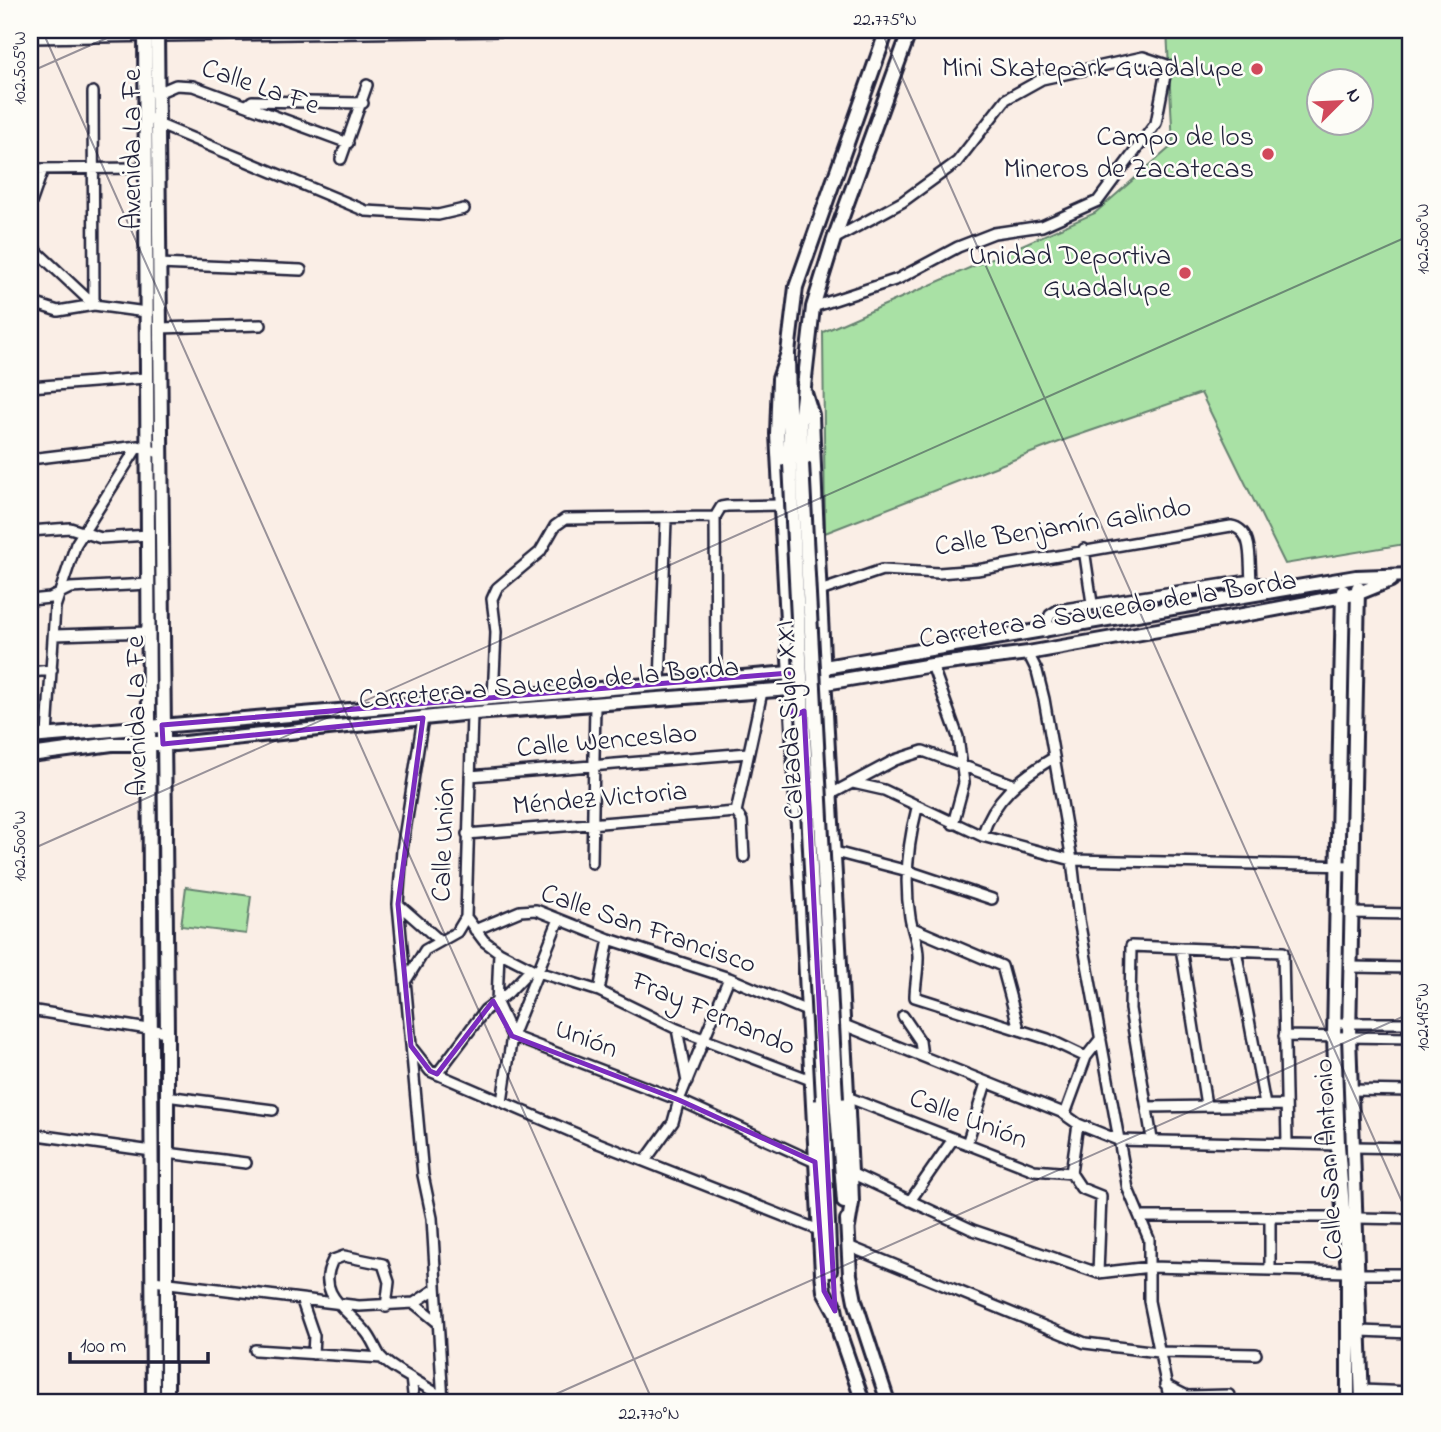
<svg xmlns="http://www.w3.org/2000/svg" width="1441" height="1432" viewBox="0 0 1441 1432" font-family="'Indie Flower',sans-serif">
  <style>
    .park { fill: #a9e1a5; stroke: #668270; stroke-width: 2; fill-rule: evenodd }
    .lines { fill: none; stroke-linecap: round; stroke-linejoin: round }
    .street-casing { stroke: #22223b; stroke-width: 14 }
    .secondary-casing { stroke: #22223b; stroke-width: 18 }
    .street { stroke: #fdfcf7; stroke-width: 9 }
    .secondary { stroke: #fdfcf7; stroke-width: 12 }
    .secondary-bridge-casing { stroke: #22223b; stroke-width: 18; stroke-linecap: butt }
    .secondary-bridge { stroke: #fdfcf7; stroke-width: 12 }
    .marked { fill: none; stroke: #7b2cbf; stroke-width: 5; stroke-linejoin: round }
    .ticks { fill: none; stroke: #22223b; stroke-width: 2; stroke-opacity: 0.45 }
    .poi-dot { fill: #d1495b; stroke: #fdfcf7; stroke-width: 2.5 }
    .labels { text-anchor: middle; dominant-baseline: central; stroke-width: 5; stroke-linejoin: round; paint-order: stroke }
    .poi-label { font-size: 28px; fill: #22223b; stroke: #fdfcf7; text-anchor: end }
    .street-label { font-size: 28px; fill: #22223b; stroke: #fdfcf7 }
    .neatline { fill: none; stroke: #22223b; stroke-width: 2.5 }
    .ticks-label { font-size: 18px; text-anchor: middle; fill: #22223b }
  </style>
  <rect width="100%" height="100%" fill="#faeee6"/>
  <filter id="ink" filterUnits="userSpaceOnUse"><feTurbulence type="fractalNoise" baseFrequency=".0143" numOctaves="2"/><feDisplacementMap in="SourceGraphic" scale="14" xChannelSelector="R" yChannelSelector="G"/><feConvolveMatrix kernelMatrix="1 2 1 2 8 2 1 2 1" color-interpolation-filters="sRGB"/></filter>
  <g filter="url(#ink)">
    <path class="park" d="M1167,30h244v513l-126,21 -84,-171 -134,46 -242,94 -2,-201 272,-119 78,-68zM1318,80h42v42h-42z
      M186,887l65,9 -5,38 -65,-8z"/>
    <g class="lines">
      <g class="street-casing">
        <path id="street" d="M30,38l537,-8
          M93,92l1,213 52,7
          M155,94l21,-9 17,1 155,57
          M247,105l5,-4 111,2
          M146,116l14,9 206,86 72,4 26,-6
          M341,159l26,-74
          M30,169l115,-1
          M30,206l13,-37
          M30,245l64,60
          M159,264l142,6
          M30,302l28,9 36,-6
          M813,307l85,-28 60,-32 36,-14 48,-7 56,-25 58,-78 11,-58 -24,-8 -101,22 -36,20 -49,63 -55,40 -68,37
          M159,328l102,-3
          M30,387l115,-9
          M30,459l108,-13 24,8
          M715,517l1,161
          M30,531l40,-3 31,10 48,-3
          M1084,549l8,54
          M820,591l62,-21 57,3 38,-3 254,-44c23,4 18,35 20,54l24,9
          M30,600l20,-2 20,-10 79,-4
          M1044,632l6,-17 8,-5 193,-30
          M55,635l95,-3
          M1028,653l9,18 7,28 28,161 7,60 49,269 21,50v62l21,101
          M932,665l26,72 6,46 -11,41
          M30,672l22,-2
          M660,683l6,-163
          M493,698l3,-66 -4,-33 5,-11 43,-36 15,-26 10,-7 150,-2 6,-10 6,-1 53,-1
          M423,718l-21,132 -4,54 25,271 9,43 11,184
          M47,735l8,-128 21,-63 62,-98
          M470,776l278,-23
          M853,783l31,7 98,46 90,24 280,6
          M833,793l62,-33 28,-9 92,34
          M917,808c-9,35 -13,73 -7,109 2,14 9,27 8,42 0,13 -3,26 -3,38l133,42 38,18
          M467,834l269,-22
          M982,836c12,-38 38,-58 71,-78
          M835,852l73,19 84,28
          M744,857l-2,-36 -6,-9 26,-120
          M592,863l3,-158
          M398,904l42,37
          M1350,913l61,1
          M466,917l18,24 15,11 -2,51 15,33 167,64 136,62
          M915,929l87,37 17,63
          M475,930l45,-19 16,-1 73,29 120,39 78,33
          M1181,948l25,157
          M1236,950l29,155
          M499,952l39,20 61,19 78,38 134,51
          M1350,967l61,1
          M407,979l18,-29 32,-18 9,-15 6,-203
          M599,991l10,-52
          M30,1010l137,22
          M903,1016l17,25 2,15
          M1334,1023h77
          M844,1025l217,87 17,12 40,16 220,5
          M677,1029l10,53
          M1284,1036l127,2
          M412,1048l18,23 7,3 156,67 226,89
          M437,1074l48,-64 23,-17 23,-24
          M1351,1090l60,1
          M166,1096l107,14
          M847,1097l187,73 37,3
          M502,1102l10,-66 47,-117
          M1147,1107l139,-2
          M1065,1114l21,-57 15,-19
          M1078,1124l-7,49 10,15 20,8 -3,77
          M30,1134l122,17
          M1152,1139l-22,-130 1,-63 152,6 4,190
          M967,1144l19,-61
          M1354,1147l57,1
          M167,1153l79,10
          M645,1161l28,-39 6,-22 50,-122
          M851,1173l122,57 125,43 52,-6 198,5
          M910,1201l43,-62
          M1142,1217h201
          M1357,1218l54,1
          M848,1246l237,97 73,9 98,2
          M1270,1269v-52
          M1359,1274h52
          M153,1281l206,25 55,-3 20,-13
          M302,1301l12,35 -1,18
          M414,1303l22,18
          M386,1307l3,-25 -6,-18 -39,-8 -11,4c-18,34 14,49 33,72 6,7 9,16 14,24 7,9 21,16 31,22
          M1361,1331l50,2
          M255,1350l127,8
          M1165,1385l22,11
          M1362,1390l49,2
          M414,1402l-3,-24 30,18
          M1180,1402l7,-6 42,-1"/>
      </g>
      <g class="secondary-casing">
        <path id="secondary" d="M145,30l8,1372
          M157,30l10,1002v370
          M788,353l-9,26 -2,55 45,839 2,18 11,20
          M805,393l7,22c9,253 27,505 39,758l1,30 -4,24
          M802,463l-2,-41 13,-115 21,-68 76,-209
          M790,464l-2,-111 8,-66 91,-257
          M1358,588l-9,448 13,366
          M1343,591l-9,446 4,108 10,127v130
          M30,737l759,-64 567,-96 55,-2
          M30,755l82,-11h63l287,-30 328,-25 142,-24 96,-12 232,-41 99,-19 32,-13
          M836,1099l8,103
          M823,1100l7,171
          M847,1220l3,55 5,26 33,101
          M834,1303l6,32 23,67"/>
      </g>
      <use href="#street" class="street"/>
      <use href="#secondary" class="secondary"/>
      <g class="secondary-bridge-casing">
        <path id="secondary-bridge" d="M802,463l34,636
          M790,464l33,636"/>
      </g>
      <use href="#secondary-bridge" class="secondary-bridge"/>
    </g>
  </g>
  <path class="marked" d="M789,673l2,45 13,-7 31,600 -11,-20 -9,-129 -136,-62 -167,-64 -19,-35 -56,73 -7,-3 -19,-25 -13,-142 25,-186 -260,26 -1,-19z"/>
  <path class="ticks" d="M42,30l611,1372M881,30l530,1192M30,72l95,-42M30,850l1381,-615M538,1402l873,-389"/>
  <g class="poi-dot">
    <circle cx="1257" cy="69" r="7"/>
    <circle cx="1268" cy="154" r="7"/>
    <circle cx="1185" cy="273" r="7"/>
  </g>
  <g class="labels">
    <g class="poi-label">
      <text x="1243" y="69">Mini Skatepark Guadalupe</text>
      <text x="1254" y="138">Campo de los<tspan x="1254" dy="32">Mineros de Zacatecas</tspan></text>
      <text x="1171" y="257">Unidad Deportiva<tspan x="1171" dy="32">Guadalupe</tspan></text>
    </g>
    <g class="street-label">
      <text transform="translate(260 88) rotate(19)">Calle La Fe</text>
      <text transform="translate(133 149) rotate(-90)">Avenida La Fe</text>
      <text transform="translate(1063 528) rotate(-9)">Calle Benjamín Galindo</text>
      <text transform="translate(1108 611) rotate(-9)">Carretera a Saucedo de la Borda</text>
      <text transform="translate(549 685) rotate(-5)">Carretera a Saucedo de la Borda</text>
      <text transform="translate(138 716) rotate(-91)">Avenida La Fe</text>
      <text transform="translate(791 720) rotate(-93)">Calzada Siglo XXI</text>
      <text transform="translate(607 742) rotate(-5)">Calle Wenceslao</text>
      <text transform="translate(600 800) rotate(-5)">Méndez Victoria</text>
      <text transform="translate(445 840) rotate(-88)">Calle Unión</text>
      <text transform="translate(648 930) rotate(19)">Calle San Francisco</text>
      <text transform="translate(713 1015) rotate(23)">Fray Fernando</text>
      <text transform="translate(586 1040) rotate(21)">Unión</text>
      <text transform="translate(968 1120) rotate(21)">Calle Unión</text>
      <text transform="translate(1330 1159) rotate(-93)">Calle San Antonio</text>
    </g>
  </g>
  <rect width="1441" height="1432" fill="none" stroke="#fdfcf7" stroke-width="77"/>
  <g transform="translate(1340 102) rotate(66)"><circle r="33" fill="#fdfcf7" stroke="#a5a5ac" stroke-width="2"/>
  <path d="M0-5L12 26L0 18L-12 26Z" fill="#d1495b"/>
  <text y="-10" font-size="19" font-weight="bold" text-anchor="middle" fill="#22223b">N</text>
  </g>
  <path d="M70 1352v10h138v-10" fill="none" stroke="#22223b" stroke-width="3.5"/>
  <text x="80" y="1352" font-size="21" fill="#22223b" stroke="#fdfcf7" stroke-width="5" paint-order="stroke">100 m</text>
  <rect x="38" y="38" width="1364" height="1356" class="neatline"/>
  <g class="ticks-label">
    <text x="885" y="25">22.775°N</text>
    <text transform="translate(19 68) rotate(-90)" y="6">102.505°W</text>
    <text transform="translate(1422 239) rotate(-90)" y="6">102.500°W</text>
    <text transform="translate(19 846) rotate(-90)" y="6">102.500°W</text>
    <text transform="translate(1422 1017) rotate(-90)" y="6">102.495°W</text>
    <text x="649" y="1419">22.770°N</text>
  </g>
</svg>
